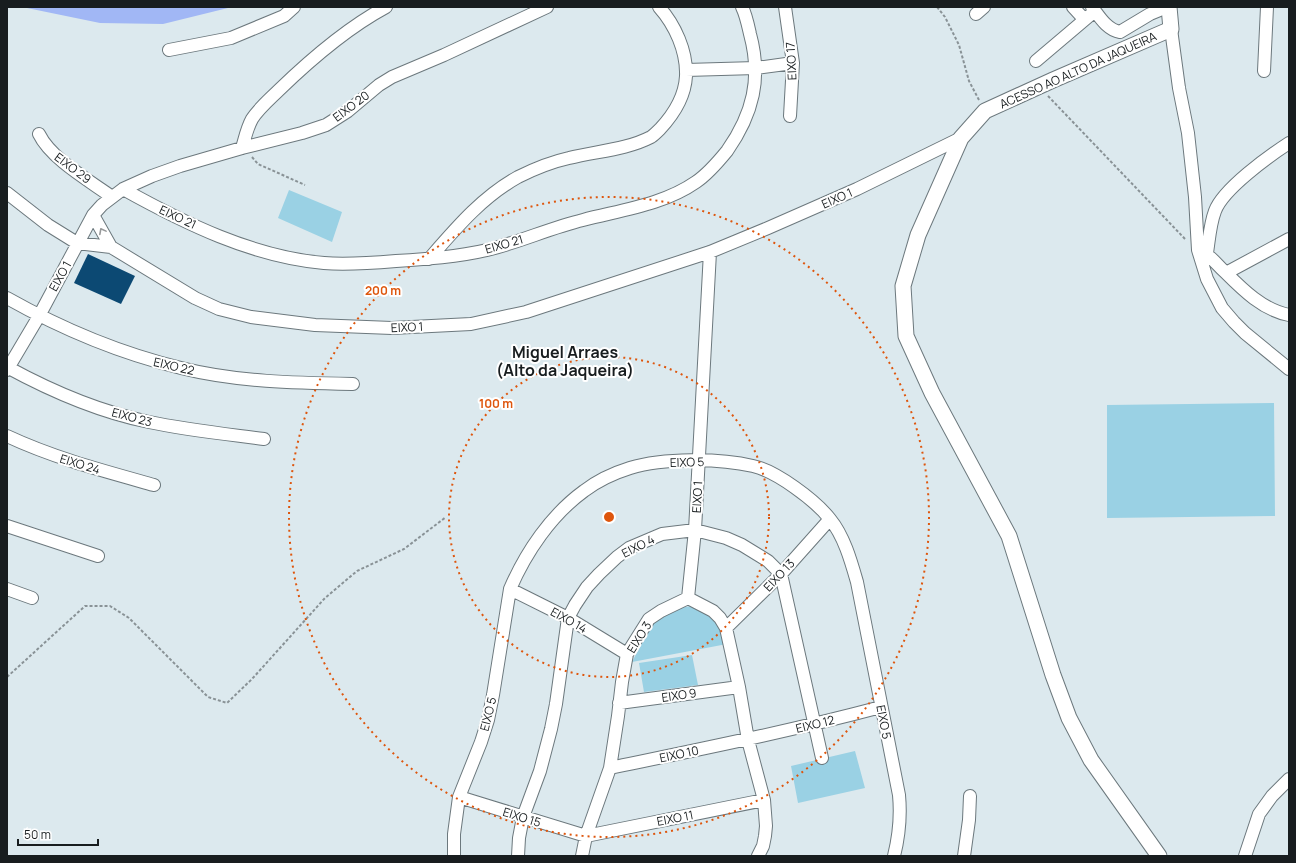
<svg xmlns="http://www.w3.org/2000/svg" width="1296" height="863" viewBox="0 0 1296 863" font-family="Manrope,sans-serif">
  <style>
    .green { fill: #9ad1e4 }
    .water { fill: #a1b7f5 }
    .building { fill: #0c4973 }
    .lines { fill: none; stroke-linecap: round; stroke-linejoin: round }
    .minor-casing { stroke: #6c787d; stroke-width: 14 }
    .tertiary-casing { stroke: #6c787d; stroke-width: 17 }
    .path { stroke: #899296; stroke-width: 2; stroke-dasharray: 3 2; stroke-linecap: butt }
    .minor { stroke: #fff; stroke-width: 12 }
    .tertiary { stroke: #fff; stroke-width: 15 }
    .oneway { stroke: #97999a }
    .ring { fill: none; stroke: #de560d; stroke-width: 2; stroke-dasharray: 2 4 }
    .labels { text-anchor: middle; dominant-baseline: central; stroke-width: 4; stroke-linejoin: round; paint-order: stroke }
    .street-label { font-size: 12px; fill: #181d1f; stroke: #fff }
    .district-label { font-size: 16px; font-weight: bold; fill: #181d1f; stroke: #fff }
    .centre { fill: #de560d; stroke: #fff; stroke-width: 2 }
    .ring-label { font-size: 12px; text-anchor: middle; font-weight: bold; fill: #de560d; stroke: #fff; stroke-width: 4; stroke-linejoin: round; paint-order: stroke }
  </style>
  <rect width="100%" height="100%" fill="#dce9ee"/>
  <path class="green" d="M289,190l53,22 -10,30 -54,-24z
    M1274,403l1,113 -168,2v-113z
    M692,606l24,14 11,24 -95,18 20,-39 20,-14z
    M692,655l6,30 -54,7 -5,-29z
    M855,751l10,37 -67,15 -7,-37z"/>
  <path class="water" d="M11,7h221l-69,17 -63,-1 -73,-15z"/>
  <path class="building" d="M88,254l47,22 -14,28 -47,-21z"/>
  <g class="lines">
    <g class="minor-casing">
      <path id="minor" d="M785,7l8,56 -3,53
        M1073,7l11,12
        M1092,7c7,9 15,23 28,25l30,-18 17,-7
        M976,14l8,-7
        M1171,29l8,59 9,45 7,64 3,53 9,29 15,29 12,14 11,11 44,36
        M169,50l62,-12 53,-22 10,-9
        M1036,61l59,-50
        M686,70l70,-2 37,-5
        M1264,71l3,-64
        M39,134c12,25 51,47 73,63
        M242,148c3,-10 5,-20 10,-29 7,-11 18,-20 27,-29 32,-31 68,-62 107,-83
        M123,189c61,34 130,68 201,74 24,2 48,0 72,-2 31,-2 61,-4 91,-11 33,-8 63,-22 96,-30 38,-10 80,-15 113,-38 12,-8 22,-20 31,-31 26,-37 35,-73 23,-117 -2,-9 -4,-19 -8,-27
        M7,193l41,32 29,18 34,4 84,51 24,11 32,8 64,8 77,3 79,-4 55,-12 184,-60 58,-24 89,-39 104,-51
        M93,215l18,32
        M1199,251c11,3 17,13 26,21 18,18 38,38 64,43
        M1207,253c2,-13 3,-29 8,-42 8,-22 54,-55 74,-68
        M429,259c27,-31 53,-62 89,-82 16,-8 33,-15 51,-19 27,-7 57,-8 82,-21 3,-2 6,-5 9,-8 14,-15 25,-33 26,-53 1,-25 -11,-51 -27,-69
        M1226,273l63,-34
        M7,298c55,31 112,55 174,70 56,14 115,15 172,16
        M7,367c44,24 93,45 142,55 38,8 77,12 115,17
        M7,370l32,-54 54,-101 9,-10 21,-16 29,-13 28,-10 62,-18 60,-15 24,-8 22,-14 31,-26 13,-8 52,-22 103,-48
        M7,436c47,22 97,35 147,49
        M7,526l91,30
        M7,589l25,9
        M510,589l58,29 59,36
        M688,598l7,-68 15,-278
        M726,628l55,-54 49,-55
        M619,703l120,-16
        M610,768c91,-19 181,-37 271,-61
        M459,797l127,39 178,-36
        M454,856v-22l5,-37 22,-55 7,-22 5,-25 17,-106c16,-37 41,-74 74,-98 13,-10 30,-18 46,-23 33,-10 89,-10 123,-2 23,5 62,34 77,53 14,17 21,42 27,63l42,213c2,21 0,41 -5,61
        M518,856l1,-18 4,-21 17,-46 11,-42 5,-25 12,-86 7,-13 12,-18 12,-13 18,-17 12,-9 33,-14 33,-4 31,8 16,7 26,16 13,13 41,184
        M582,856l4,-20 24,-68 8,-52 4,-34 5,-28 22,-35 12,-8 27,-13 25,13 7,7 6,10 13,59 9,53 16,60 2,26 -1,10 -2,10 -5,10
        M964,856l5,-36 1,-24
        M1245,856l14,-42 13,-18 17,-17"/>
    </g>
    <g class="tertiary-casing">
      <path id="tertiary" d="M1159,856l-68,-96 -22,-42 -16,-43 -44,-139 -77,-143 -26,-57 -3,-50 15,-51 43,-97 24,-27 68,-31 118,-51 -2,-22"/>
    </g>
    <path class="path" d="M937,7l8,10 14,28 10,36 10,19
      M1048,96l138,144
      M252,157l6,7 47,21
      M7,677l78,-71h25l19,12 79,79 19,6 25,-24 73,-81 32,-27 47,-22 42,-32"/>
    <use href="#minor" class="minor"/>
    <use href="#tertiary" class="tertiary"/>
  </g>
  <defs><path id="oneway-chevron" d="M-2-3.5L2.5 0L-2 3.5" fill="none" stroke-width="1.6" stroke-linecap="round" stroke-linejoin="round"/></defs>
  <use class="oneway" href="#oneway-chevron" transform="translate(102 231) rotate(-118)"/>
  <g class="ring">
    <circle cx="609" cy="517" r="160"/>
    <circle cx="609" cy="517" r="320"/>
  </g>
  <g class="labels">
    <g class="street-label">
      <text transform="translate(791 61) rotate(-93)">EIXO 17</text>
      <text transform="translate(1078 70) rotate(-24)">ACESSO AO ALTO DA JAQUEIRA</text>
      <text transform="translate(351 106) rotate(-37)">EIXO 20</text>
      <text transform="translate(73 168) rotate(37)">EIXO 29</text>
      <text transform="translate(837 198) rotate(-24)">EIXO 1</text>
      <text transform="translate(178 217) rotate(25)">EIXO 21</text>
      <text transform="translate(504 244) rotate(-16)">EIXO 21</text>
      <text transform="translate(60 276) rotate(-61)">EIXO 1</text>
      <text transform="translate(407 327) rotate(-3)">EIXO 1</text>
      <text transform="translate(174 366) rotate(13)">EIXO 22</text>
      <text transform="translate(132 417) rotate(15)">EIXO 23</text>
      <text transform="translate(687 462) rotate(-2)">EIXO 5</text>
      <text transform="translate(80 464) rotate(17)">EIXO 24</text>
      <text transform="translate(697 497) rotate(-87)">EIXO 1</text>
      <text transform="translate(638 546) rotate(-27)">EIXO 4</text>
      <text transform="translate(779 575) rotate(-47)">EIXO 13</text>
      <text transform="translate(569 620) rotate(29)">EIXO 14</text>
      <text transform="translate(639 637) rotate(-58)">EIXO 3</text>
      <text transform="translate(679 695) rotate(-8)">EIXO 9</text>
      <text transform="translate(488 714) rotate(-76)">EIXO 5</text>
      <text transform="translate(884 722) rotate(79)">EIXO 5</text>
      <text transform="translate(815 724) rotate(-14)">EIXO 12</text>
      <text transform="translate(679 754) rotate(-12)">EIXO 10</text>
      <text transform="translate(522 817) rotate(17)">EIXO 15</text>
      <text transform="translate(675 818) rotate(-11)">EIXO 11</text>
    </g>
    <g class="district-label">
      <text x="565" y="352">Miguel Arraes<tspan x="565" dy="18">(Alto da Jaqueira)</tspan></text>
    </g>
  </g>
  <circle cx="609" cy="517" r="6" class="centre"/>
  <g class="ring-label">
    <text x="383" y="295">200 m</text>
    <text x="496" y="408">100 m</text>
  </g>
  <rect width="1296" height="863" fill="none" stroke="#181d1f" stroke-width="16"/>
  <path d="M18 839v6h80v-6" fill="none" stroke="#181d1f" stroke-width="2"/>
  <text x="24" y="839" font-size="12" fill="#181d1f" stroke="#ffffff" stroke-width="3" paint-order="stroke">50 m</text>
</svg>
